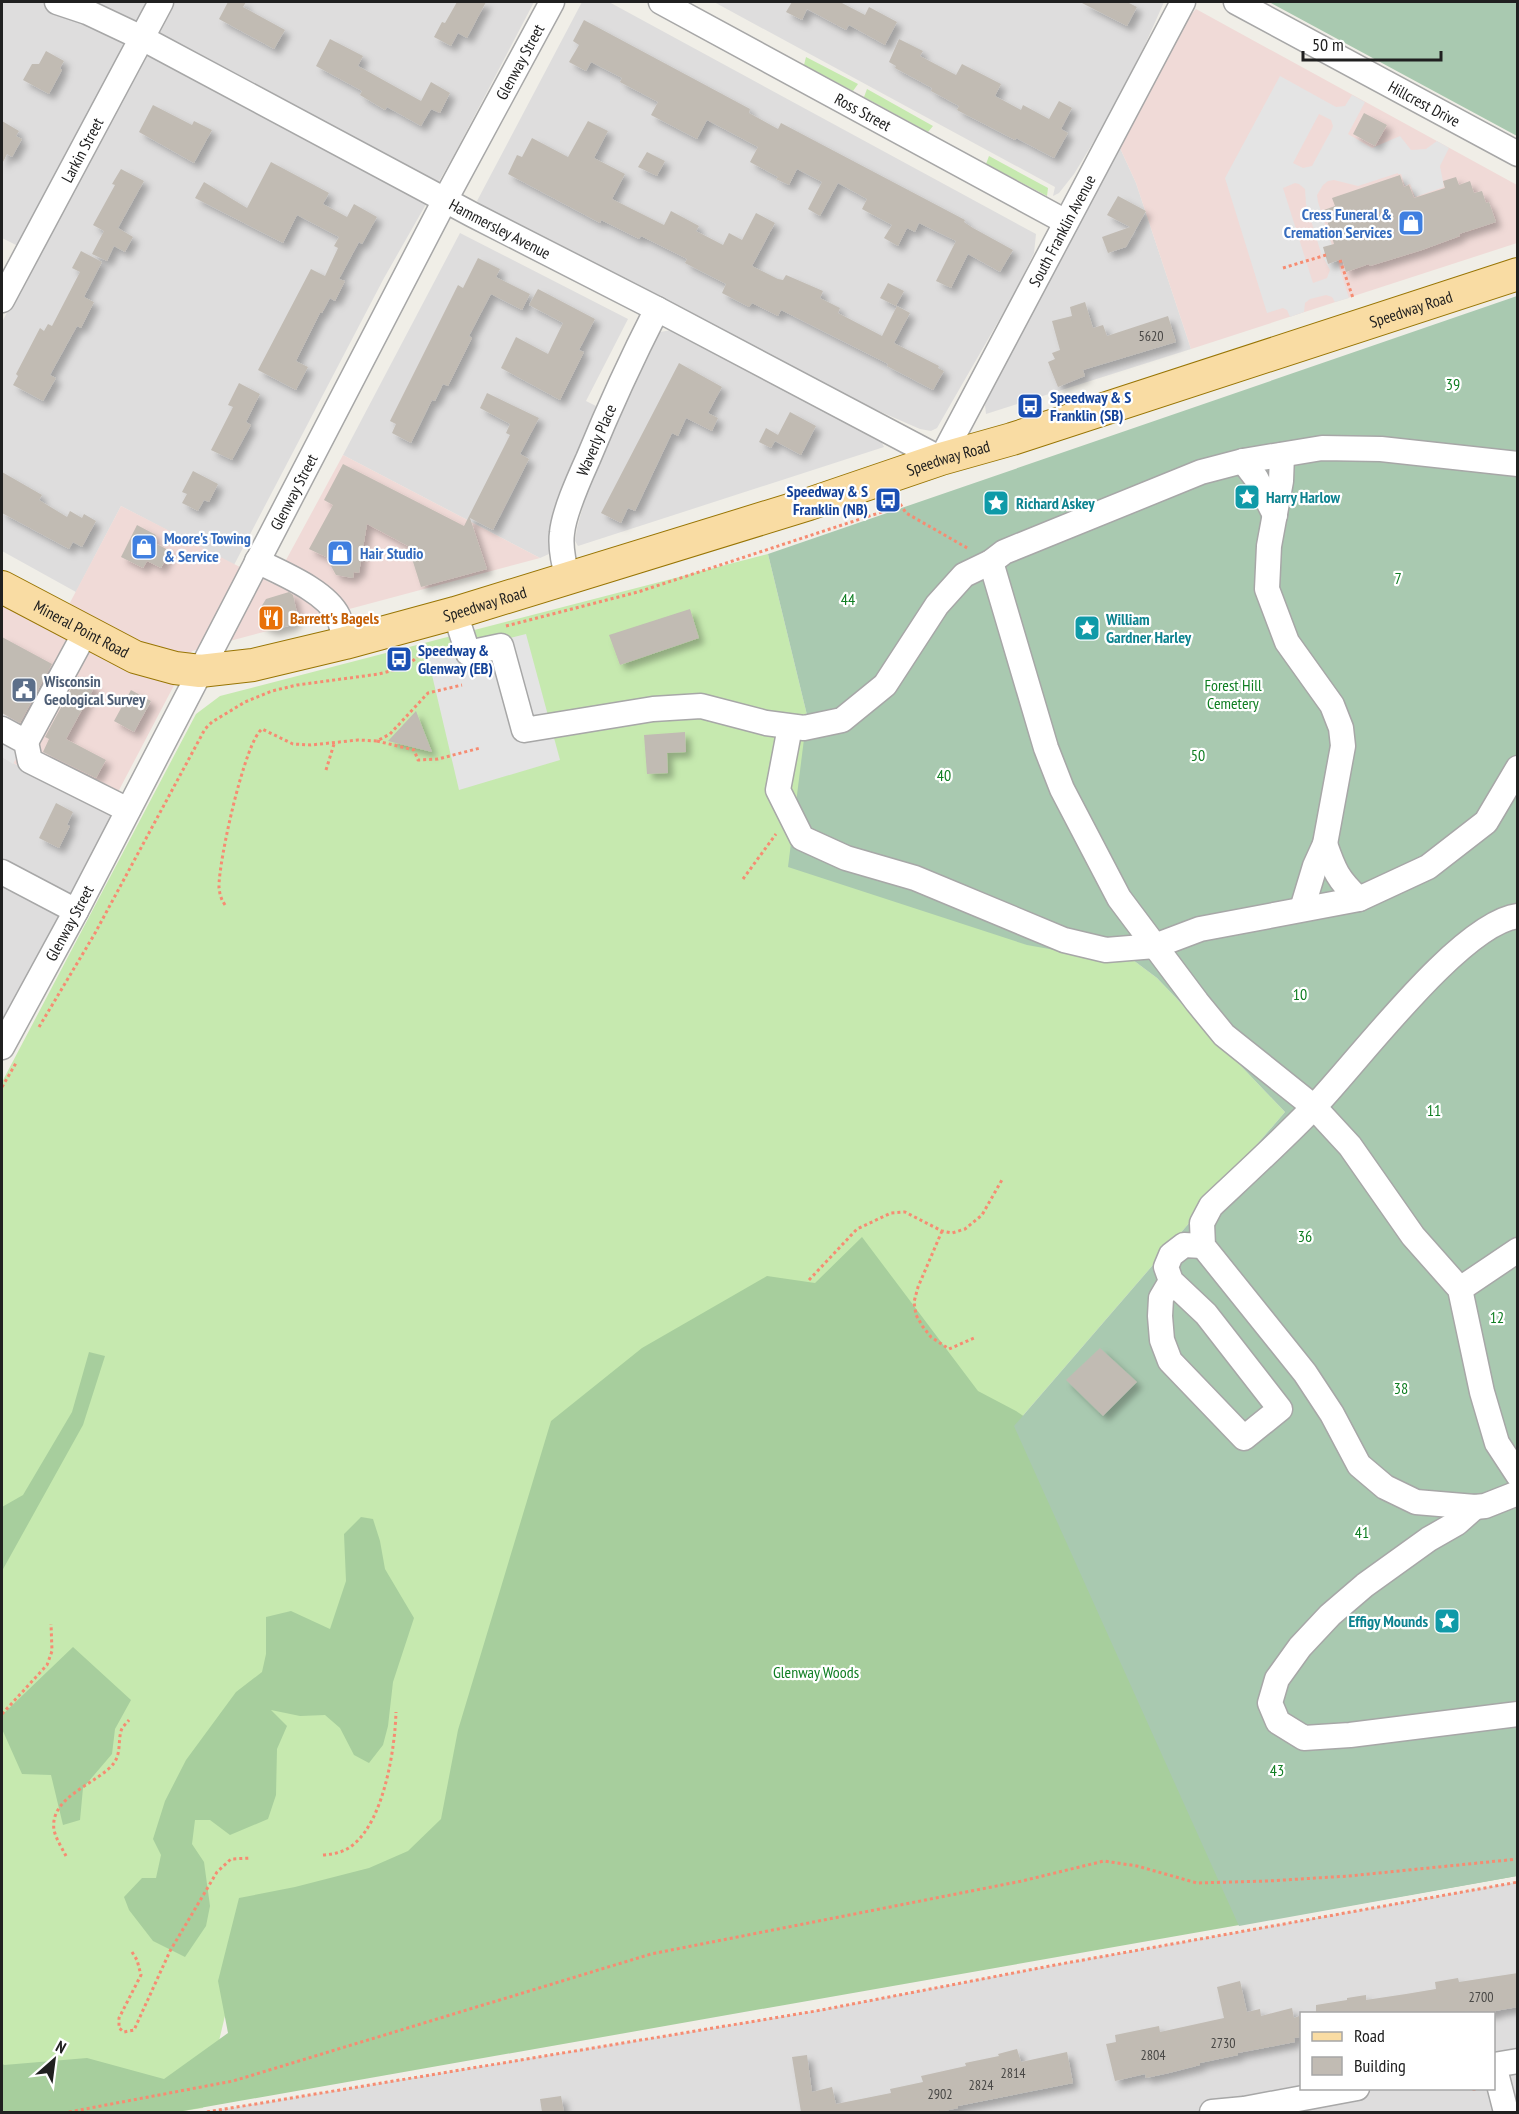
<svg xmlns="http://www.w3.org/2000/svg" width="1519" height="2114" viewBox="0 0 1519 2114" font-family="'PT Sans Narrow',sans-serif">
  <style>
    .residential { fill: #dedddd; fill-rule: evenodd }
    .commercial { fill: #f0dad7 }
    .grass { fill: #c6e9af }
    .forest { fill: #a7ce9d }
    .cemetery { fill: #a9c9b0 }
    .parking { fill: #e4e4e4; fill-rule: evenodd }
    .building { fill: #c1bbb3; filter: url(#shadow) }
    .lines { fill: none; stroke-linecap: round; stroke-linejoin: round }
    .minor-casing { stroke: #a7a7a7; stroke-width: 27 }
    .major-casing { stroke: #987504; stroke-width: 34 }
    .path { stroke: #f68c72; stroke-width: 3; stroke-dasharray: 3 3; stroke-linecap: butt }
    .minor { stroke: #fff; stroke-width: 24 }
    .major { stroke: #f9dca3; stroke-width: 32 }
    .labels { text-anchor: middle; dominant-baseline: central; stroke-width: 4.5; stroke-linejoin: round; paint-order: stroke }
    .number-label { font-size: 14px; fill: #484745 }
    .street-label { font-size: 16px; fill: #202020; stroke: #fff }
    .shop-label { font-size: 16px; font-weight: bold; fill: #366cbe; stroke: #fff; text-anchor: start }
    .park-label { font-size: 16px; fill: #0f7e22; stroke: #fff }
    .transit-label { font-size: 16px; font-weight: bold; fill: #164399; stroke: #fff; text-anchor: start }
    .culture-label { font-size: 16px; font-weight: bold; fill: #0d838f; stroke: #fff; text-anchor: start }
    .food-label { font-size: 16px; font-weight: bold; fill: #c56008; stroke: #fff; text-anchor: start }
    .service-label { font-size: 16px; font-weight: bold; fill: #4e5e75; stroke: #fff; text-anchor: start }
  </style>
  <defs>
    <filter id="shadow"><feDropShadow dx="5.5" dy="5.5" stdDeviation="3" flood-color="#0004"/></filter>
  </defs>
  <rect width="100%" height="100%" fill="#f0eee7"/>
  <path class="residential" d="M2,2h159l-133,249 -26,-13z
    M172,2h362l-80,153 -70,123 -150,287 -113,-59 -45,86 -74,-41v-229z
    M582,2h27l427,232 -2,19 -20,41 -77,134 -6,3 -11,-2 -48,-21 -168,-86 -102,-55 -92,-43 -28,-17 -5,-6z
    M714,2h450l-20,45 -39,76 -31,51 -15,19 -6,3 2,-9z
    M1120,148l16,35 55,166 -205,65 -1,-9 3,-9z
    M460,233l168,86 -42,82 10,5 -44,117 -3,15v16l-9,4 -197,-103z
    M672,330l208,109 4,8 -306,99 -3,-5 2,-13 11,-40 66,-150 6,-6z
    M2,757l121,64 -121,226z
    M1517,1882v230h-1310l609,-101 239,-46zM1302,2014h192v74h-192z"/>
  <path class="commercial" d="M1196,9l321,176v58l-326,106 -55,-166 -16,-35 67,-129z
    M343,455l197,103 -348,93 -85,162 -105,-56v-152l52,28 67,-127 152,78z"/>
  <path class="grass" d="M806,57l52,27 -5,7 -49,-26z
    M867,89l66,37 -5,6 -64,-35z
    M989,156l59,32 -1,8 -61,-32z
    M768,554l39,161 287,242 39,3 24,18 128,134 -271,314 -561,427 -203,58 -47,197 -26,4h-175v-1030l194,-368 24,-18z"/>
  <path class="forest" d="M862,1237l116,154 38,20 74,50 427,415 -1340,236h-175v-49l2,2 83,-7 77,21 64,-46 -10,-52 21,-83 56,-11 74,-19 39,-17 33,-32 17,-89 93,-309 91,-73 125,-72 48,7z
    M89,1352l16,4 -22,69 -81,146v-64l21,-12 49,-83z
    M361,1517l12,2 7,22 5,28 29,49 -21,64 -5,44 -5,19 -14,18 -15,-8 -14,-27 -15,-13 -25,1 -29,-6 16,16 -10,23 -1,46 -8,24 -38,16 -20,-15h-15l-3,24 12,18 6,44 -4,20 -21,31 -32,-16 -24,-31 -5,-13 18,-19h14l5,-23 -8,-16 12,-38 21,-41 50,-68 26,-20 4,-18v-37l25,-6 39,18 16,-48 -2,-47z
    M73,1647l58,53 -16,29 -3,25 -29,34 -3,32 -17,5 -12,-50 -29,-1 -20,-45v-14z"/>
  <path class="cemetery" d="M1269,2h248v134z
    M1517,296v1580l-278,50 -225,-500 271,-314 -128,-134 -24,-18 -39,-3 -67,-12 -239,-78 19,-152 -39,-161z"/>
  <path class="parking" d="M1280,76l56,31 9,-1 7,-11 13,7 -17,32 24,14 28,-12 11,14 15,-1 11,-8 12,7 -9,18 4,21 -29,10 -5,-13 -5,2 -4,-12h-3v-1l-40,13 -24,-6 -6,1 -5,4 -6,10 1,7 31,96 -14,4 -3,-5 -6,-2 -16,4 -5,4 -1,9 -14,5 -3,-7 -4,-2 -16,5 -42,-135zM1319,114l12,6 2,6 -1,3 -20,37 -9,2 -10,-5zM1295,183l4,1 6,5 1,15 15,49 9,17 -3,8 -14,5 -30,-95z
    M526,634l34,126 -101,30 -31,-132z
    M2,713l24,14 -3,19 -10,18 -11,-7z"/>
  <path class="building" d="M228,2h18l-3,5 42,23 -11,19 -55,-30z
    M457,2h29l-19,36 -9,-5 -7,13 -17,-9 8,-15 3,1z
    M792,2h48l25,13 4,-8 28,15 -12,23 -36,-20 -3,5 -39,-21 -5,11 -16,-8z
    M1080,2h47l10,5 -10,19z
    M584,20l166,89 -1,4 29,16 3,-6 184,97 -1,2 9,6 40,22 -13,22 -32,-18 -17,34 -15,-7 20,-40 -37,-18 -4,9 -8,-4 -9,18 -14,-8 8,-13 -30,-16 5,-10 -29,-16 -18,33 -12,-7 14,-27 -25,-13 -8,16 -13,-6 2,-2 -28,-15 8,-15 -51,-27 -10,19 -46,-24 7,-13 -38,-20 2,-4 -31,-16 -5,9 -17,-9 10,-17 -6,-4z
    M330,39l33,17 -5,10 63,35 10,-19 19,11 -10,20 -9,-4 -10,17 -34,-19 -2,3 -25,-15 2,-4 -46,-25z
    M899,39l24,12 -3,5 36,19 6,-11 39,20 -6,12 26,14 2,-5 26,14 10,-18 13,7 -11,21 7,4 -14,25 -38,-20 -1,2 -58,-30 2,-4 -28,-15 1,-3 -37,-20 1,-2 -7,-4z
    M46,51l18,10 -4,7 2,2 -13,24 -26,-14 9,-16h7z
    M153,105l39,20 2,-4 18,9 -18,33 -55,-31z
    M1364,113l23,12 -12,21 -22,-12z
    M2,121l17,10 -3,5 6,3 -10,18 -5,-3 -5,10z
    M588,121l20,10 -14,27 31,16 -13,25 52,26 7,-14 28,15 -3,5 27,14 6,-12 13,7 14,-27 19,10 -23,43 26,13 5,1 3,-5 37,16 -3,7 20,10 -2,5 44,23 15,-30 13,7 -16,30 45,23 -1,2 6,3 -11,19 -46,-24 1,-2 -107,-54 -3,6 -26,-13 -3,4 -27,-14 4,-9 -41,-21 2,-4 -46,-23 -2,3 -38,-19 -1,3 -92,-49 9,-19 5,2 10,-19 36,19z
    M647,152l18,9 -8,15 -19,-9z
    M271,162l58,31 -6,11 24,13 7,-13 23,13 -15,27 -3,-2 -20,37 6,2 -10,20 -5,-3 -8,15h-2l-24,48 12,6 -12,23 -38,-20 53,-101 14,7 13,-28 -4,-2 5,-9 -42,-22 -14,28 -88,-45 9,-16 43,26z
    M121,169l23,12 -26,47 15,9 -8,15 -11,-6 -7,15 -15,-7 12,-23 -11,-6 22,-40 -3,-1z
    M1400,175l4,12 5,-2 5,13 31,-10 -2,-7 13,-4 3,8 11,-4 4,12 8,-2 4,12 3,-1 7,20 -37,12 1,2 -38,14 -52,16 -1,-2 -23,8 -4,-13 -14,5 -5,-17 11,-3 -10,-34 11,-4 -3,-8z
    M1118,196l28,15 -20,36 -18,6 -6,-16 28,-10 -23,-12z
    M81,251l21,11 -18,35 10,5 -13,26 -4,-2 -27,49 6,3 -13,23 -30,-16 5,-9 -2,-2 24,-46 4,3 4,-7 4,2 28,-54 -8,-4z
    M478,258l22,11 -4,8 34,17 -8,16 -31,-16 -22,42 3,2 -24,48 -5,-2 -8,17 -3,-1 -21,43 -19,-10 4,-9 -6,-3 68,-136 5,3z
    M888,283l16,8 -8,15 -16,-8z
    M538,289l57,30 -16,31 5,2 -24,48 -59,-32 15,-31 32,17 15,-31 -34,-18z
    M1085,302l8,26 10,-3 4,11 61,-20 8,26 -93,28 2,6 -27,11 -10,-25 7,-3 -3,-6 8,-3 -8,-29 20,-5 -2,-9z
    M679,363l43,24 -14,26 10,5 -6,13 -26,-13 -8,18 -6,-3 -37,78 -7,-3 -7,15 -20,-10z
    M239,383l21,11 -14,28 5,3 -19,35 -21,-10 22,-43 -5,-2z
    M487,393l52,25 -19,36 9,5 -36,71 -23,-12 17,51 -66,18 -13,-41 -41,-22 -8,49 -5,-1 -1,6 -17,-3 -10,-18 -17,-8 24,-44 -9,-5 19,-36 121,62 46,-91 -4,-2 4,-9 -30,-16z
    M790,412l26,14 -15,29 -26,-14 -4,7 -12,-6 7,-14 12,7z
    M193,471l25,13 -9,18 -5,-2 -6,11 -16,-8 5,-9 -5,-2z
    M2,472l40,23 -3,5 28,17 3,-6 12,7 2,-4 12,7 -14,26 -9,-5 -4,7 -67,-36z
    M137,525l19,10 -3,7 17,9 -9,17 -14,-7 -4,7 -22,-11z
    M289,592l4,3 5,22 -6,8 -19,5 -12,-5 -3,-13 8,-13z
    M690,609l9,29 -79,27 -11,-30z
    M2,637l50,27 -32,59 -18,-10z
    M78,676l17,10 -29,53 40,21 -10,18 -53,-26 6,-13 -4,-2z
    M131,690l20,11 -17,31 -20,-11z
    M416,711l16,41 -44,-11z
    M685,732l1,20 -19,1 1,20 -21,1 -3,-39z
    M56,803l17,9 -6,13 3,1 -11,22 -20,-10z
    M1100,1348l37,34 -34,34 -37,-36z
    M1518,1973v34l-23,4 1,2h-24v-2l-17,2h-139v-8l31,-5v-2l19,-3v5l40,-6 30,-5 -1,-7 23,-4 1,4z
    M1240,1981l7,31 13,-3 1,7 31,-8 2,10 5,-2 1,4h2v17l-8,1 1,4 -57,11v2l-38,8v2l-31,8 -23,5 -1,-4 -30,7 -9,-37 10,-2 -1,-7 44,-9 1,6 64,-14 -7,-31z
    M1017,2049l4,13 46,-10 6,31 -115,23v2l-18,4v-2l-12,2h-127l-9,-55 15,-2 5,37 20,-5 4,17 55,-11 -1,-4 33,-7 -2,-6 45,-10 -1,-3 34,-7 -1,-2z
    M561,2096l3,16h-22l-2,-13z"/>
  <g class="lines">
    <g class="minor-casing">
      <g id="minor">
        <path id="s1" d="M57,2l30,10 55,26 331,177 184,94 284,150 242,-457"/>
        <path id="s2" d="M661,2l405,220"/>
        <path id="s3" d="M1236,2l282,152"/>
        <path id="s4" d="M2,300l159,-298"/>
        <path d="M1282,455l-1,26 -12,65 -2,43 20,53 45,63 9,23 2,18 -18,98 -10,22 -13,43"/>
        <path d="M1243,461l13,17 19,37"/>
        <path d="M257,561c24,12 69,30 81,55 4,8 5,19 7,27"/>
        <path d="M991,562l55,186 16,41 57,109 78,104 27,33 90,72 36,39 63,90 47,53 22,103 15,51 21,32"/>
        <path id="s5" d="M568,579c-4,-14 -8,-32 -6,-46 2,-21 17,-54 26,-74 21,-51 44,-101 69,-150"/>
        <path d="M455,613l13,40 33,-7 23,84 129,-21 48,-3 65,17 38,5 38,-8 43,-35 52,-80 27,-30 27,-13 13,-10 197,-80 42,-11 79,-13 59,1 137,15"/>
        <path d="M790,727l-12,63 24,48 44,20 69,20 149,62 42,10 49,-4 45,-17 159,-30 69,-32 58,-45 32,-54"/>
        <path d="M2,729l24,13 4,19 98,49"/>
        <path d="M26,742l60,-111"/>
        <path d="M1325,844c9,26 13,36 34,55"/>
        <path d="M2,872l74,39"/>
        <path d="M1518,916c-58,7 -162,148 -205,192 -33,34 -68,66 -102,98l-9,17 1,23 102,127 27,41 27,51 26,22 31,15 59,5 10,-1 33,-13"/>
        <path id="s6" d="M2,1047l74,-136 369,-711 107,-198"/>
        <path d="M1171,1281l-10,17 -1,18 2,24 8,21 74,77 36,-29 -74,-95 -35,-33 -5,-14 5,-12 13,-10 19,1"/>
        <path d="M1460,1289l58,-39"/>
        <path d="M1475,1507l-18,16 -28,16 -64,46 -35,30 -30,32 -23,32 -7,24 8,19 26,16 46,-3 168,-21"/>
        <path d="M1494,2065l12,47"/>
        <path d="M1494,2065l24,-4"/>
        <path d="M1212,2112l32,-3 113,-21"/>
      </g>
    </g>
    <g class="major-casing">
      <g id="major">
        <path id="s7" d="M2,587l133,70 40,11 25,3 53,-6 92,-22 110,-30 354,-109 132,-45 71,-20 506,-165"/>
      </g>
    </g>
    <path class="path" d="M1340,260l13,38
      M1283,268l43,-13
      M897,499l9,14 63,36
      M506,626l132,-34 262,-86
      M377,741l37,9 4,10 20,-1 42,-11
      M326,770l8,-26
      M743,879l33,-45
      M225,905c-4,-6 -5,-10 -6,-17 -1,-25 26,-147 43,-159l31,15 18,1 47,-5 19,1 13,-7 38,-41 34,-8
      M39,1027l55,-92 111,-206 7,-7 33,-20 27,-11 25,-6 82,-11 27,-7 21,-19
      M2,1087l14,-24
      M942,1231l-24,56 -4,15 2,13 7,12 8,10 18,12 25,-11
      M809,1280l48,-51 34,-16 14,-1 37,19 10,2 13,-4 17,-14 21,-37
      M2,1714l45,-49 5,-14 -1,-27
      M323,1855c12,-1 22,-3 31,-11 30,-25 41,-95 42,-132
      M66,1856c-4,-8 -10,-17 -12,-26 -5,-34 44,-46 60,-67 7,-10 4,-21 7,-32 1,-4 5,-7 8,-11
      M132,1952l5,8 4,15 -22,43v10l5,4 10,-2 36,-79 47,-79 14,-13 20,-1
      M1474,2088v3
      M69,2112l164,-31 418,-127 371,-73 82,-20 33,5 60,17 71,-2 81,-5 169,-17
      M207,2112l609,-101 239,-46 463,-83"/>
    <use href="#minor" class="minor"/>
    <use href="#major" class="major"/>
  </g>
  <defs>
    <g id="shop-square" transform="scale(1.35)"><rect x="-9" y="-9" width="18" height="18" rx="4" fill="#3f7fe0" stroke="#fff"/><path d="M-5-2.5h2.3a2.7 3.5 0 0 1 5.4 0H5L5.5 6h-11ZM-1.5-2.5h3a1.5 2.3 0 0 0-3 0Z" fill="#fff"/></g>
    <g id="bus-square" transform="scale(1.35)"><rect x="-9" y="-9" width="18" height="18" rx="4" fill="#1a4fb4" stroke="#fff"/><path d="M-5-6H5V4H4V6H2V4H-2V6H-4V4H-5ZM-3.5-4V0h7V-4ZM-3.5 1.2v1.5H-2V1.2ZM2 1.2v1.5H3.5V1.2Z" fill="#fff"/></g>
    <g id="sight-square" transform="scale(1.35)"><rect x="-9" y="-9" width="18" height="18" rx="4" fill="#0f9aa8" stroke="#fff"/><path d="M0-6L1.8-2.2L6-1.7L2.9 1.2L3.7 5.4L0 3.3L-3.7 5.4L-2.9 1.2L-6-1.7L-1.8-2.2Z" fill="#fff"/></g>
    <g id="restaurant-square" transform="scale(1.35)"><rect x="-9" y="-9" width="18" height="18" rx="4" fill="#e8710a" stroke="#fff"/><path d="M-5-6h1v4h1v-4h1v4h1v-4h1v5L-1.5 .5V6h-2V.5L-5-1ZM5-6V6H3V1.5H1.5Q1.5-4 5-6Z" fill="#fff"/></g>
    <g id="civic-square" transform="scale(1.35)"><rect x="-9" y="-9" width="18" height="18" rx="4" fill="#5c6f8a" stroke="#fff"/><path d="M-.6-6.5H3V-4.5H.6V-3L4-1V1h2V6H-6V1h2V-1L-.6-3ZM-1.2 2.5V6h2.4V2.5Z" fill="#fff"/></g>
  </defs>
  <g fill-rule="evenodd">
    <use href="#shop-square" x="1411" y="223"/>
    <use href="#bus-square" x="1030" y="406"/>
    <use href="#sight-square" x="1247" y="497"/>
    <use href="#bus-square" x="888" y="500"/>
    <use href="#sight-square" x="996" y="503"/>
    <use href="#shop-square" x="144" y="547"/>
    <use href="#shop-square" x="340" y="553"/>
    <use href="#restaurant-square" x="271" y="618"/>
    <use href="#sight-square" x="1087" y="628"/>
    <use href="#bus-square" x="399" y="659"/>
    <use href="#civic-square" x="24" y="690"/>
    <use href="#sight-square" x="1447" y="1621"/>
  </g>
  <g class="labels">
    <g class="number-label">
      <text x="1151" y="336">5620</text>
      <text x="1481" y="1997">2700</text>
      <text x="1223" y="2043">2730</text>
      <text x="1153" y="2055">2804</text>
      <text x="1013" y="2073">2814</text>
      <text x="981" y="2085">2824</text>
      <text x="940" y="2094">2902</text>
    </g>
    <g class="street-label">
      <text stroke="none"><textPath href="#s6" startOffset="1113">Glenway Street</textPath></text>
      <text stroke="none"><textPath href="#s3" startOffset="214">Hillcrest Drive</textPath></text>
      <text stroke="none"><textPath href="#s2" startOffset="230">Ross Street</textPath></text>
      <text stroke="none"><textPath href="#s4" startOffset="170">Larkin Street</textPath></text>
      <text stroke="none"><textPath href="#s1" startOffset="498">Hammersley Avenue</textPath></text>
      <text stroke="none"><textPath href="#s1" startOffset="1254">South Franklin Avenue</textPath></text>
      <text stroke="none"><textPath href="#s7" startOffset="1482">Speedway Road</textPath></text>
      <text stroke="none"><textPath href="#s5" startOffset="146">Waverly Place</textPath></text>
      <text stroke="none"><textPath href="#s7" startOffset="996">Speedway Road</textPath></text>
      <text stroke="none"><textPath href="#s6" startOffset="627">Glenway Street</textPath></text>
      <text stroke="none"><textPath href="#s7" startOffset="510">Speedway Road</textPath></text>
      <text stroke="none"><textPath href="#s7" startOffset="90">Mineral Point Road</textPath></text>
      <text stroke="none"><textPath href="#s6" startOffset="141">Glenway Street</textPath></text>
    </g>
    <g class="shop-label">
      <text x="1392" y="214" text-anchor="end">Cress Funeral &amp;<tspan x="1392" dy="18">Cremation Services</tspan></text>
      <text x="164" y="538">Moore's Towing<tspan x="164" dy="18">&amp; Service</tspan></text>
      <text x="360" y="553">Hair Studio</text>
    </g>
    <g class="park-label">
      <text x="1453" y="384">39</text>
      <text x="1398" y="578">7</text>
      <text x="848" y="599">44</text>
      <text x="1233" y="685">Forest Hill<tspan x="1233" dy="18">Cemetery</tspan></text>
      <text x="1198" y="755">50</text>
      <text x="944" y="775">40</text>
      <text x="1300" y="994">10</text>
      <text x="1434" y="1110">11</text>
      <text x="1305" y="1236">36</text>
      <text x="1497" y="1317">12</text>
      <text x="1401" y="1388">38</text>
      <text x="1362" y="1532">41</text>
      <text x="816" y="1672">Glenway Woods</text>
      <text x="1277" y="1770">43</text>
    </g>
    <g class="transit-label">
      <text x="1050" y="397">Speedway &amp; S<tspan x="1050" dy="18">Franklin (SB)</tspan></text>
      <text x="868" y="491" text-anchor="end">Speedway &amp; S<tspan x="868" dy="18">Franklin (NB)</tspan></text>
      <text x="418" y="650">Speedway &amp;<tspan x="418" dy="18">Glenway (EB)</tspan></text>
    </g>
    <g class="culture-label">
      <text x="1266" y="497">Harry Harlow</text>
      <text x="1016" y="503">Richard Askey</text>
      <text x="1106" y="619">William<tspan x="1106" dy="18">Gardner Harley</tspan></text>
      <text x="1428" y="1621" text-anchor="end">Effigy Mounds</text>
    </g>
    <g class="food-label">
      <text x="290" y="618">Barrett's Bagels</text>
    </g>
    <g class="service-label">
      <text x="44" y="681">Wisconsin<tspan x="44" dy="18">Geological Survey</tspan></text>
    </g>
  </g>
  <rect width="1519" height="2114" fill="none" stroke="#202020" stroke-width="6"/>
  <rect x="1300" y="2012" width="195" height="78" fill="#ffffff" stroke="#a6a6a6" stroke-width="1.5"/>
  <rect x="1312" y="2032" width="30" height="9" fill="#f9dca3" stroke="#a6a6a6" stroke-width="1.5"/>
  <text x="1354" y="2042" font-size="18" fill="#202020">Road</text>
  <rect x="1312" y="2057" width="30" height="18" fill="#c1bbb3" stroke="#a6a6a6" stroke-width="1.5"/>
  <text x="1354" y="2072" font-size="18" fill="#202020">Building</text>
  <g transform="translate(54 2060) rotate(28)" stroke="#ffffff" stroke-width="4.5" paint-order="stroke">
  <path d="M0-4.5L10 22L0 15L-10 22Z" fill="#202020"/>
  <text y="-9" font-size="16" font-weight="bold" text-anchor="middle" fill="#202020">N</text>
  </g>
  <path d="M1303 51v9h138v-9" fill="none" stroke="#202020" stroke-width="3"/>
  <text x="1312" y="51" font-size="18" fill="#202020" stroke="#ffffff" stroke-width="4.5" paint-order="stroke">50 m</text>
</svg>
